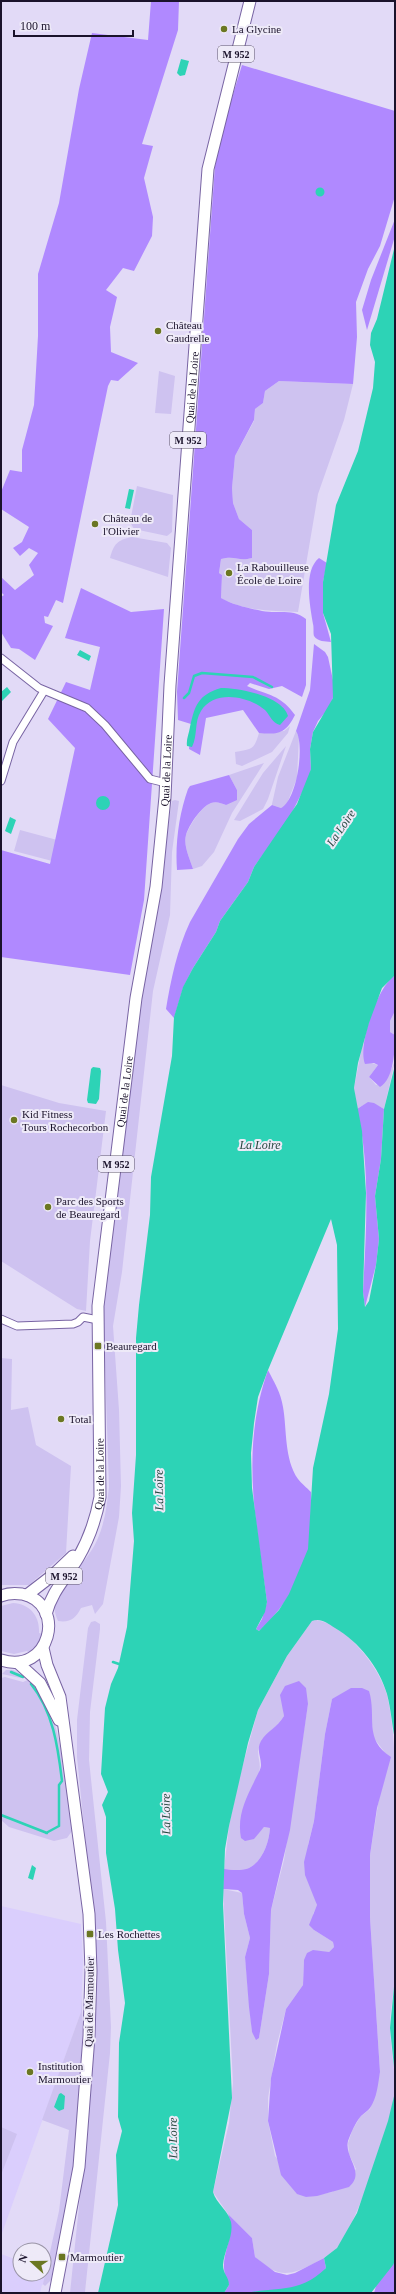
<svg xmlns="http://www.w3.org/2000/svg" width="396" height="2294" viewBox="0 0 396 2294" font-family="Georgia,serif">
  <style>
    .built { fill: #dacefd }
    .green { fill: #cec2f0; fill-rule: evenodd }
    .forest { fill: #b089ff }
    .water { fill: #2dd3b6; fill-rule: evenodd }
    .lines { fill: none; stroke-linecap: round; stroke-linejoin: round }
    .stream { stroke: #2dd3b6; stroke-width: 2.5 }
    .minor-casing { stroke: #7864a3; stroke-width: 9 }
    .primary-casing { stroke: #7864a3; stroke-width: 13 }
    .minor { stroke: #fff; stroke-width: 7 }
    .primary { stroke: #fff; stroke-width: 11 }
    .poi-dot { fill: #6b7722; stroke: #eeeaf8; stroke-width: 1.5 }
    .labels { text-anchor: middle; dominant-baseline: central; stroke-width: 4; stroke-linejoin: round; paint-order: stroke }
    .shield { fill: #eeeaf8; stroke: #5a5368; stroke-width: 1 }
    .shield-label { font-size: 10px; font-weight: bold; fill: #1a122b }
    .poi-label { font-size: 11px; fill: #1a122b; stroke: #eeeaf8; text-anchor: start }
    .street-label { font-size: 11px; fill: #1a122b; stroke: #eeeaf8 }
    .water-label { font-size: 12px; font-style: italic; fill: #284840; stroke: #eeeaf8 }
  </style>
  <rect width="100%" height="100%" fill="#e2daf7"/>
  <path class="built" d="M1,1906l80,18 2,37 -2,51 -80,224z
    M1,2254l19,7v13h24v-5l3,1 -2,14 -3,1 -2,8h-39z"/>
  <path class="green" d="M159,371l16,5 -4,38 -16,-1z
    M279,381l74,3 -9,36 -26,74 -20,118c-26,-1 -54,-1 -77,-14l1,-23 -3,-2 2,-14c15,-4 17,3 31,-1v-28l-13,-11 -6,-16 -1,-15 3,-32 19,-35 1,-12 8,-6 2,-12z
    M137,486l36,9 -1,37 -5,4 -33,-7 -4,-7z
    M132,537l35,6 4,5 -3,29 -58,-19c4,-14 7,-18 22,-21z
    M290,726l-2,7 -16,19 -30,14 -6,-2 -1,-12c17,-3 19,-2 24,-19l25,-2z
    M296,731l3,6 -2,41 -11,28 -5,2 -9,-3v-1l6,-27z
    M286,746l-18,53 -5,10 -23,12 -6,-1 29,-47z
    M264,763l-32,50 -18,39 -12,14 -9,3c-3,-10 -10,-24 -7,-34 4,-10 15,-28 25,-32 5,-2 10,0 15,2l11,-15 -8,-15z
    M175,800l4,1 -7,51 -2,63 -17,76 -31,281 -9,54 6,84 2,76 -2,31 -16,87 -8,10 -3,-9 -11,3c-5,10 -11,15 -23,13 -2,-5 -4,-9 -3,-15 4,-20 34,-45 43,-68 7,-16 9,-34 11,-51l-6,-180 39,-320 30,-186z
    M20,830l41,11 -5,21 -42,-11z
    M395,1011v24l-5,-3v-11z
    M363,1041l1,20 14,4 -9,12 7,8 9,-3 10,-21 -11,48c-10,-6 -17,-8 -27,0l-3,-21z
    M1,1085l58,18 47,8 -16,130 -4,70 -9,-2 -76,-48z
    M1,1358l11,1 -1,51 17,-3 8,38 35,21 -5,87 -37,32h-28z
    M13,1603c17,1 27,13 26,30l4,1 -4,10 -10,9 -2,-2 -13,3 -13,-3v-45z
    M316,1620c30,4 64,48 71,75 9,39 8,80 8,119 0,54 1,110 0,162 -1,17 -5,34 -5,50 0,22 6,44 5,66 -3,27 -40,140 -60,158 -6,5 -15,10 -22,14 -26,13 -36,13 -58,-7l-3,-19 -24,-24 -15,-22 16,-69 4,-40 -10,-194 19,4 2,21 6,24 -5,19 7,75 7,6 10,-64 2,-64 13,-50 24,-156 -25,4 1,8c-7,12 -21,18 -25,31 -3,8 3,17 0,25v60l5,-5 6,1c-1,14 -7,33 -21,40 -7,3 -18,2 -25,1l5,-43 10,-47 19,-69 29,-54 25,-35zM332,1699l40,25 1,13 13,17 -16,101v63l10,154 -10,37 -10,8 -8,14 -4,12 1,11 7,15 -24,23 -26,5 -31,-41 -7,-35v-23l9,-54 9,-35 17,-24 1,-25 25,-8 5,-5 -1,-5 -19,-12 -1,-16 4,-8 -9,-61 6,-24 11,-87z
    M95,1621l5,3v5l-10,83 -1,48 17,162 5,105 -1,26 -25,239 -15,1 12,-116 13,-241 -18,-179v-37l11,-92 3,-6z
    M6,1670h7l13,7 -5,1 -19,-4z
    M5,1677l18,5 7,-3c33,31 36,109 42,152l-5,7 -13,3 -45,-14 -8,-7v-142z
    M81,1994l2,34 -9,137 -23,115 -6,6 -2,-2 16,-73 10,-81 -27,-10 39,-108z
    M1,2127l16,7 -16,41z"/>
  <path class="forest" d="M151,1h28l-1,29 -36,114 11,2 -9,32 9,39 -1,19 -18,35 -11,-3 -17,22 11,7 -7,30 1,25 27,11 -20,18 -7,-1 -3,6 -45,217 -7,-3 -8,17 -4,-1 1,7 8,3 -18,34 -16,-11 -8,-1 -10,-16v-35l3,-2 -3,-3v-15l14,13 19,-15 -5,-10 9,-12 -9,-5 -9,8 -7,-8 9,-6 7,-15 -28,-18v-17l9,-22 12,2v-22l12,-45 4,-69v-62l21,-71 20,-114 13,-56 56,7z
    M242,65l153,46v85l-15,50 -12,23 -12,33 1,35 -4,47 -74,-3 -14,10 -2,12 -8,6 -1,11 -19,36 -3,32 1,15 6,16 13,11v28c-14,4 -16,-3 -31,1l-2,14 3,2 -1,23c12,7 27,10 41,13 16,3 31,-3 44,8v66l-4,12 -20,-11 -13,3 -19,-6 -3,3c22,10 33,8 48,29 -9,18 -16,20 -36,18l-16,-23 -37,8 -6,37 -11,-6 2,-25 -13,-4 -1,-28 38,-526 9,-42z
    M395,219v17l-28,94 -5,-20 9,-30z
    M319,558l8,5 -4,19v31l8,29c-6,-1 -13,0 -17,-6 -1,-3 0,-9 -1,-12 -3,-18 -10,-53 6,-66z
    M81,588l50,24 33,-3 -20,291 -14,75 -129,-18v-107l49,14 25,-116 -27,-29 18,-37 24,8 10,-43 -35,-9z
    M314,644l11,8 3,5 6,28 -1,13 -5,11 -10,12 -5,11 -3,17 1,20 -2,10 -21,41 -34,47 -6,15 -28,39 -4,11 -23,36 -10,20 -9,30 -8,-9c5,-30 11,-59 24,-87l48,-83 11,-15 23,-19 9,3c16,-8 24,-63 15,-77l14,-41z
    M229,775l8,15v10l-11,5c-5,-2 -10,-4 -15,-2 -10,4 -22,22 -25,32 -3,10 4,24 7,34l-16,1c-2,-26 2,-56 11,-81l2,-3z
    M395,975v36l-5,10v11l5,3c0,14 -1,44 -15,52l-11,-10 9,-12 -4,-2 -9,1c-8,-19 13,-78 30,-89z
    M368,1102l6,1 10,6 -3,50 -6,37 4,43 -3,26 -11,42 -2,-15c3,-60 8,-124 -6,-183z
    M268,1370c6,12 13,23 15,37 4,22 1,52 15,72 3,4 9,9 13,13 0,18 0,37 -2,55 -4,29 -29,66 -50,84l-3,-2 6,-10 5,-17c-11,-81 -27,-152 1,-232z
    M299,1681l7,7 2,16 -18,126 -19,80 -2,64 -10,64 -3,2 -4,-8 -3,-25 -4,-50 5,-19 -6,-24 -2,-21 -4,-3 -15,-1 1,-20c7,1 18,2 25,-1 14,-7 20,-26 21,-40l-6,-1 -10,12 -9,2 -4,-3c-4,-21 4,-38 13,-56 2,-5 7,-12 7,-17 0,-9 -5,-15 0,-24 6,-10 16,-13 23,-25l-4,-21 5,-9z
    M351,1688h11l7,3c8,26 -6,48 22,66l-14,51 -7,47v63l10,154c-2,12 -3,26 -10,36 -2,3 -6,5 -9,8 -6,7 -10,17 -13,25 -4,17 18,31 1,46l-32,9 -11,1 -9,-3 -16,-19 -13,-54 3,-43 15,-69 17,-24 1,-25 3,-7 6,-3 16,2 5,-5 -1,-5 -19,-12 -5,-5 8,-20 -12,-30 -1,-13 10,-41 11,-87 7,-35z
    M228,2214l24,24 3,19 20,15 12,3 8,-2 29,-15 2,10c-21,26 -42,22 -71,24 -10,0 -21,1 -31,1l5,-8c-15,-28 9,-44 -1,-71z
    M395,2261v32h-21l2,-7z"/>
  <path class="water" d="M181,59l8,2 -4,14 -5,1 -3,-3z
    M315.5 192a4.5 4.5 0 1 1 9 0a4.5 4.5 0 1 1-9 0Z
    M395,245v730l-13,13 -13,35 -11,40 -4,25 8,43 4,62 -3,99 2,15 4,-6 7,-36 3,-26 -4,-43 6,-37 3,-50 11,-44v675c-3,-15 -4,-31 -8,-46 -8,-27 -28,-52 -52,-66 -8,-5 -14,-10 -23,-7l-25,35 -29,54 -10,33 -19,83 -4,23 -2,55 9,194 -19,94c3,11 15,18 18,30 3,14 -7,28 -8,43 0,9 6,12 6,20l-5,8h-126l20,-88 -2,-50 6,-24 -4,-14 1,-74 6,-40 -7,-53 -3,-41 -9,-56v-36l-4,-12 6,-13 -7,-18 4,-66 6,-24 7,-16 9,-41 7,-86 -2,-28 4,-58v-117l3,-33 11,-90 1,-38 21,-121 2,-39 9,-30 10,-19 23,-36 4,-11 28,-39 6,-15 43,-63 14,-35 -1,-20 3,-17 20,-34 -2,-64 -8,-21v-31l13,-77 22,-54 15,-63 2,-26 -5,-17 1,-12 6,-14zM331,1219l6,26 1,84 -9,65 -16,74 -5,81 -19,45 -10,16 -20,21 -3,-2 9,-17 2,-10 -15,-114 -1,-35 3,-30 4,-26 10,-27z
    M129,489l5,1 -4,19 -5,-1z
    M80,650l11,6 -2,5 -12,-6z
    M7,687l4,5 -10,10v-10z
    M221,688c18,0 62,8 67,28l-8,9c-8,-2 -10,-10 -15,-15 -16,-14 -51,-21 -64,1 -7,11 -3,24 -9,36l-5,-1c-1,-7 2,-12 3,-19 5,-22 8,-32 31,-39z
    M96 803a7 7 0 1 1 14 0a7 7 0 1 1-14 0Z
    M10,817l6,3 -5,14 -6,-3z
    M93,1067l7,1 1,3 -2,28 -3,5 -8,-1 -1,-3 4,-31z
    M32,1865l4,3 -3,12 -5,-2z
    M395,1976v101l-5,-49z
    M395,2092v169l-2,4 -22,28h-124c32,-7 52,1 79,-25l-2,-10 13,-10 20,-35 31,-92z
    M61,2093l4,3 -1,13 -5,2 -5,-4 5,-13z"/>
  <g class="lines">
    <path class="stream" d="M184,698l5,-5 5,-17 8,-3 51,4 19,10
      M113,1662l6,2
      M11,1672l12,5
      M31,1684c22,27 27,63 31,97l-3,4v41l-13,7
      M1,1815l46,18"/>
    <g class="minor-casing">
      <path id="minor" d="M1,658l38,30 48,20 18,17 45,54 16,4
        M1,781l12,-39 31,-51
        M1,1319l16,7 56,-2 5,-2 5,-5 15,3"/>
    </g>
    <g class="primary-casing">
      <g id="primary">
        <path d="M27,1595l26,-20 20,-19"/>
        <path d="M1,1596c7,-3 14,-3 21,-2 46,10 28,82 -21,66"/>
        <path id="s1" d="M46,1614c6,-23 20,-36 32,-56 11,-19 18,-39 22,-61l-2,-191 38,-308 20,-111 9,-90 5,-112 38,-516 42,-168"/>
        <path d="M43,1648l4,17 13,32 29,217 2,57 -2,65 -10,131 -24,126"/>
        <path d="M18,1663l22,20 19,37"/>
      </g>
    </g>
    <use href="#minor" class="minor"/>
    <use href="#primary" class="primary"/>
  </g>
  <g class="poi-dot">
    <circle cx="224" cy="29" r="4"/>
    <circle cx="158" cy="331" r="4"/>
    <circle cx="95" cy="524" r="4"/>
    <circle cx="229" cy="573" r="4"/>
    <circle cx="14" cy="1120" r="4"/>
    <circle cx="48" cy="1207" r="4"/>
    <rect x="94" y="1342" width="8" height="8" rx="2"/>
    <circle cx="61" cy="1419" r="4"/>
    <rect x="86" y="1930" width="8" height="8" rx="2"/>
    <circle cx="30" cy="2072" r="4"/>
    <rect x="58" y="2253" width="8" height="8" rx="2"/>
  </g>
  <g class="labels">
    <g class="shield">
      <rect x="218" y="46" width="36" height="16" rx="3"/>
      <rect x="170" y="432" width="36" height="16" rx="3"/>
      <rect x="98" y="1156" width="36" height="16" rx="3"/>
      <rect x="46" y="1568" width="36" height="16" rx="3"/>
    </g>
    <g class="shield-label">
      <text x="236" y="54">M 952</text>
      <text x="188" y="440">M 952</text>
      <text x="116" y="1164">M 952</text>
      <text x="64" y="1576">M 952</text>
    </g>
    <g class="poi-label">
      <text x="232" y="29">La Glycine</text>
      <text x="166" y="325">Château<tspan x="166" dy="13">Gaudrelle</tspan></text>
      <text x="103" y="518">Château de<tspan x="103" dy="13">l'Olivier</tspan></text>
      <text x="237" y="567">La Rabouilleuse<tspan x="237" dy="13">École de Loire</tspan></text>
      <text x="22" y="1114">Kid Fitness<tspan x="22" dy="13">Tours Rochecorbon</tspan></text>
      <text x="56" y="1201">Parc des Sports<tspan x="56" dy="13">de Beauregard</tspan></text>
      <text x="106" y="1346">Beauregard</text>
      <text x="69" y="1419">Total</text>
      <text x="98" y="1934">Les Rochettes</text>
      <text x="38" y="2066">Institution<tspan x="38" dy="13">Marmoutier</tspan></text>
      <text x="70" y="2257">Marmoutier</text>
    </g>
    <g class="street-label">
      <text stroke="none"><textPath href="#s1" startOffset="1245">Quai de la Loire</textPath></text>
      <text stroke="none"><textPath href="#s1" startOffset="861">Quai de la Loire</textPath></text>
      <text stroke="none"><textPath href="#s1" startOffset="537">Quai de la Loire</textPath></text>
      <text stroke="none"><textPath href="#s1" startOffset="153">Quai de la Loire</textPath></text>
      <text transform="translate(89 2002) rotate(-89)">Quai de Marmoutier</text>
    </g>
    <g class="water-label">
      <text transform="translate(341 828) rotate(-56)">La Loire</text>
      <text x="260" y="1145">La Loire</text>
      <text transform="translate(159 1490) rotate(-91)">La Loire</text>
      <text transform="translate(166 1814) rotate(-91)">La Loire</text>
      <text transform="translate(173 2138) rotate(-91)">La Loire</text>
    </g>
  </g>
  <rect width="396" height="2294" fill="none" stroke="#1a122b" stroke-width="4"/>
  <g transform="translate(32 2262) rotate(291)"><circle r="19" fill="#eeeaf8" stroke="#9994a6"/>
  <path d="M0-3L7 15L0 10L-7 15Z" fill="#6b7722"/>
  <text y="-6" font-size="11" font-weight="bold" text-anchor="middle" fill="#1a122b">N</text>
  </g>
  <path d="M14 30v6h119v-6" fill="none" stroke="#1a122b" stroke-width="2"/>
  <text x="20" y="30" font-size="12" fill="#1a122b" stroke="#eeeaf8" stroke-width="3" paint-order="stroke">100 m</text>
</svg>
